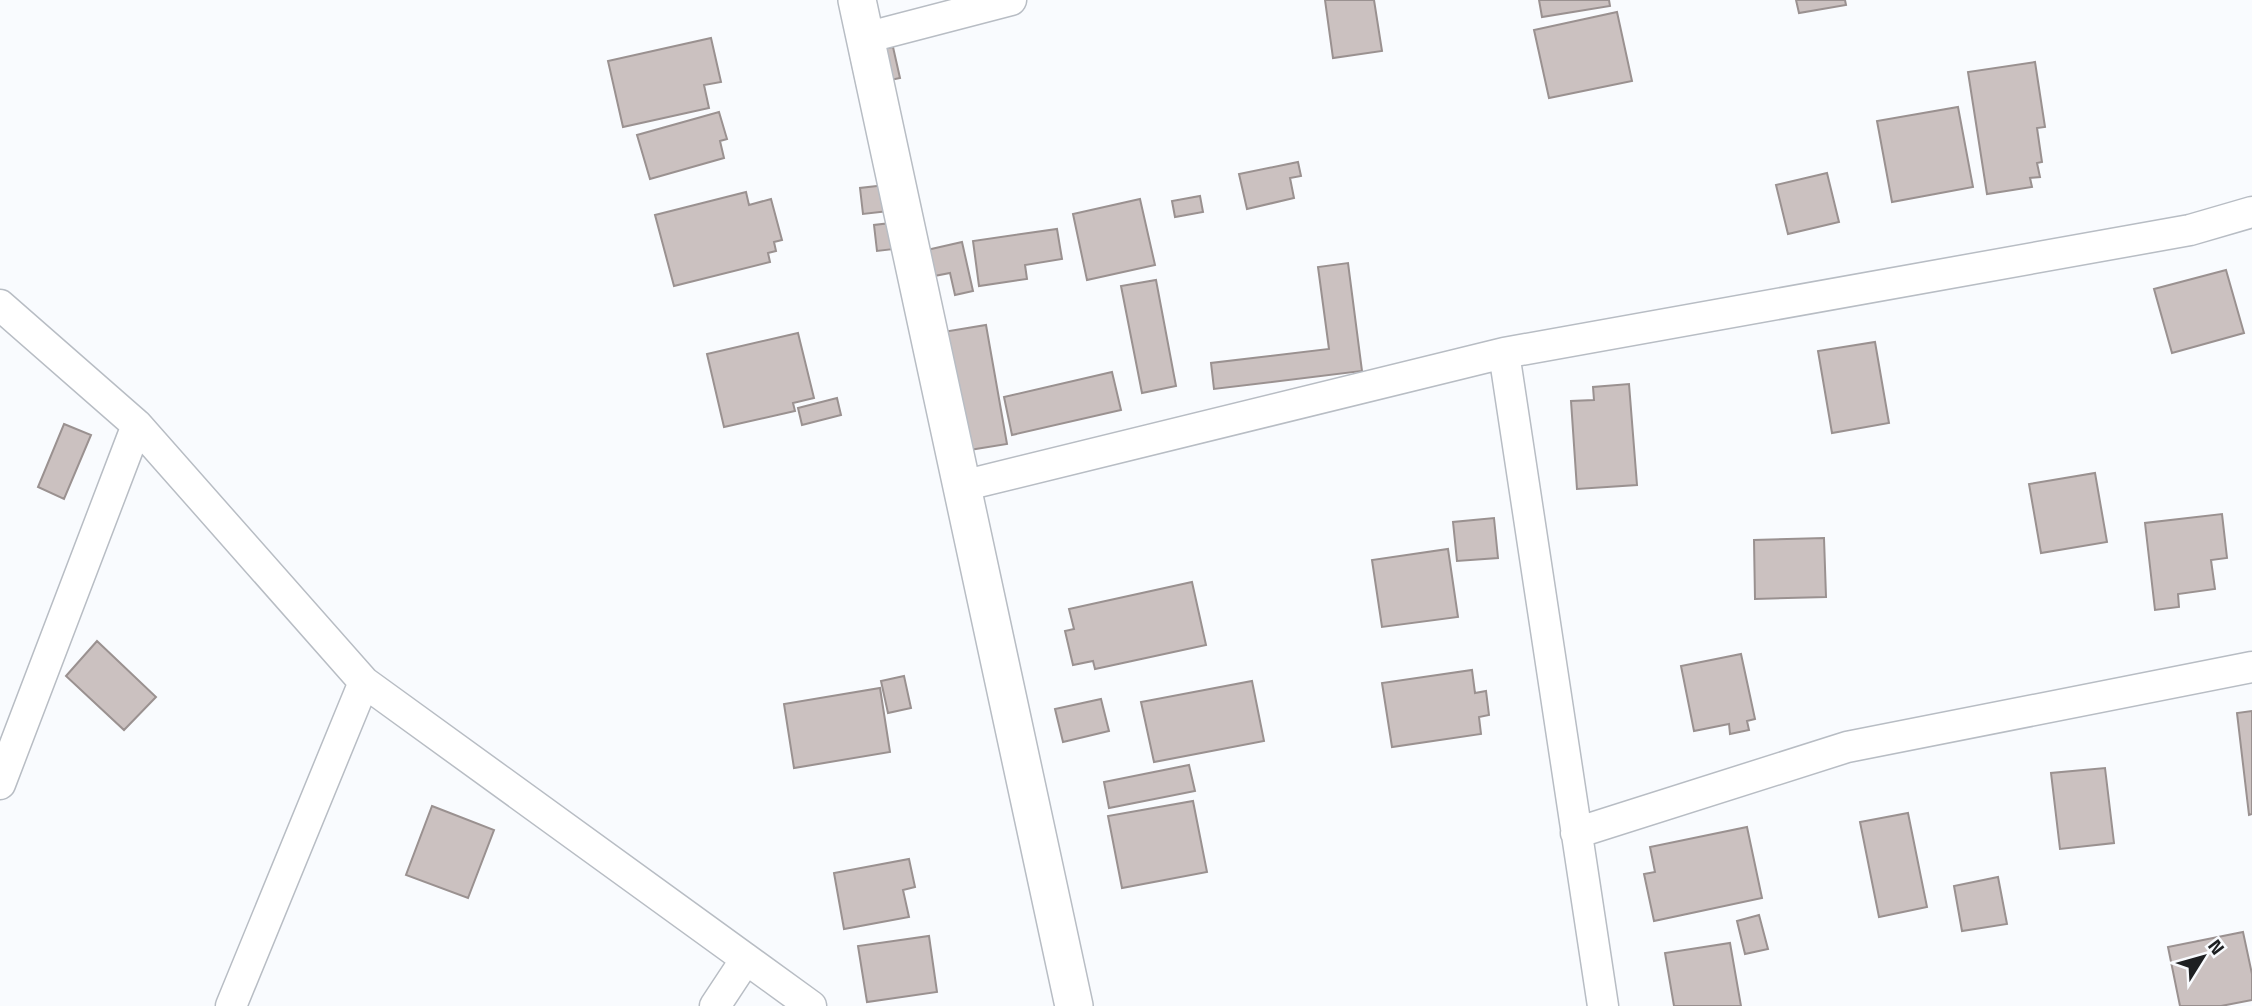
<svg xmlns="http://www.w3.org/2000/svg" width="2252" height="1006" viewBox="0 0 2252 1006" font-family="'Titillium Web',sans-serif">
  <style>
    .building { fill: #cbc1c0; stroke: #9a9190; stroke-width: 2 }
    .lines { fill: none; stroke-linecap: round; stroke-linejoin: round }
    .minor-casing { stroke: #b8bdc4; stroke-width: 33 }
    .tertiary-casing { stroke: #b8bdc4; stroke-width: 40 }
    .minor { stroke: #fff; stroke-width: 30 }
    .tertiary { stroke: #fff; stroke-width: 37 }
  </style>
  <rect width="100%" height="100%" fill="#f9fbfe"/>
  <path class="building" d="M1325,0h49l8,51 -49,7z
    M1539,0h70l1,6 -68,11z
    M1796,0h49l1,5 -47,8z
    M1617,12l15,69 -83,17 -15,-68z
    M711,38l10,44 -17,3 5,23 -86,19 -15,-66z
    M893,47l7,31 -43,9 -7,-32z
    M2035,62l10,65 -8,1 5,34 -5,1 3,14 -10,1 2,9 -45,7 -19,-122z
    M1958,107l15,80 -81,15 -15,-81z
    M719,112l8,27 -7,2 4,17 -74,21 -13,-44z
    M1298,162l3,14 -11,2 4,20 -47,11 -8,-35z
    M1827,173l12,49 -51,12 -12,-49z
    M894,184l3,26 -34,4 -3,-26z
    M746,192l3,13 22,-6 11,41 -8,2 2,9 -8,2 2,9 -96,24 -19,-71z
    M1200,196l3,16 -28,5 -3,-16z
    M1140,199l15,66 -68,15 -14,-66z
    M916,220l4,26 -43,5 -3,-26z
    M1057,229l5,30 -37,6 2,14 -48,7 -6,-45z
    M962,242l11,49 -18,4 -5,-22 -26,5 -6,-26z
    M1348,263l14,108 -148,18 -3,-26 118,-14 -11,-82z
    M2226,270l18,63 -72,20 -18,-64z
    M1156,280l20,106 -34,7 -21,-107z
    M986,325l21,119 -50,8 -14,-120z
    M798,333l16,65 -21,5 2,8 -71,16 -17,-73z
    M1875,342l14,81 -57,10 -14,-82z
    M1112,372l9,38 -109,25 -8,-38z
    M1629,384l8,101 -60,4 -6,-88 23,-1 -1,-13z
    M837,398l4,17 -39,10 -4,-17z
    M64,424l27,11 -27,64 -26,-12z
    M2095,473l12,69 -66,11 -12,-69z
    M2222,514l5,44 -16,2 4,29 -37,5 1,13 -24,3 -10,-87z
    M1494,518l4,40 -41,3 -4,-39z
    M1824,538l2,59 -71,2 -1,-59z
    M1448,549l10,68 -76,10 -10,-67z
    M1192,582l14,63 -111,24 -2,-8 -20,4 -8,-34 9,-2 -5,-20z
    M97,641l59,56 -32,33 -58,-54z
    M1741,654l14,65 -8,2 2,9 -19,4 -1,-10 -35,7 -13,-65z
    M1472,670l3,23 11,-2 3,24 -10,2 2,17 -89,13 -10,-64z
    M904,676l7,32 -23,5 -7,-32z
    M1252,681l12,60 -110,21 -13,-60z
    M880,688l10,64 -96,16 -10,-64z
    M1101,699l8,32 -46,11 -8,-33z
    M2252,711v103l-3,1 -12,-102z
    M1189,765l6,26 -86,17 -5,-26z
    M2105,768l9,75 -54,6 -9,-76z
    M1193,801l14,71 -85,16 -14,-72z
    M432,806l62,24 -26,68 -62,-23z
    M1908,813l19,94 -48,10 -19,-95z
    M1747,827l15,71 -108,23 -10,-47 11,-2 -5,-25z
    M909,859l6,28 -12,3 6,27 -65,12 -10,-56z
    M1998,877l9,47 -45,7 -8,-45z
    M1759,915l9,34 -23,5 -8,-33z
    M2243,932l9,42v26l-31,6h-41l-12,-59z
    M929,936l8,56 -70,10 -9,-56z
    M1730,943l11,63h-67l-9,-53z"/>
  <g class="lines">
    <g class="minor-casing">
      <path id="minor" d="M865,38l146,-38
        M0,305l137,120 227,257 447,324
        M1504,353l99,653
        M962,486l542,-133 686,-123 62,-18
        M0,784l137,-359
        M1576,833l271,-86 405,-80
        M231,1006l133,-324
        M715,1006l31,-47"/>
    </g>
    <g class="tertiary-casing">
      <path id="tertiary" d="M857,0l217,1006"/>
    </g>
    <use href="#minor" class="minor"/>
    <use href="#tertiary" class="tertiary"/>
  </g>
  <g transform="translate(2203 957) rotate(53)" stroke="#f9fbfe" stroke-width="5" paint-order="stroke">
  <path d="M0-5L12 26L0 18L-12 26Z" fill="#1e2022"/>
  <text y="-10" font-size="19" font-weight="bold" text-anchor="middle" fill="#1e2022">N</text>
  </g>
</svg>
